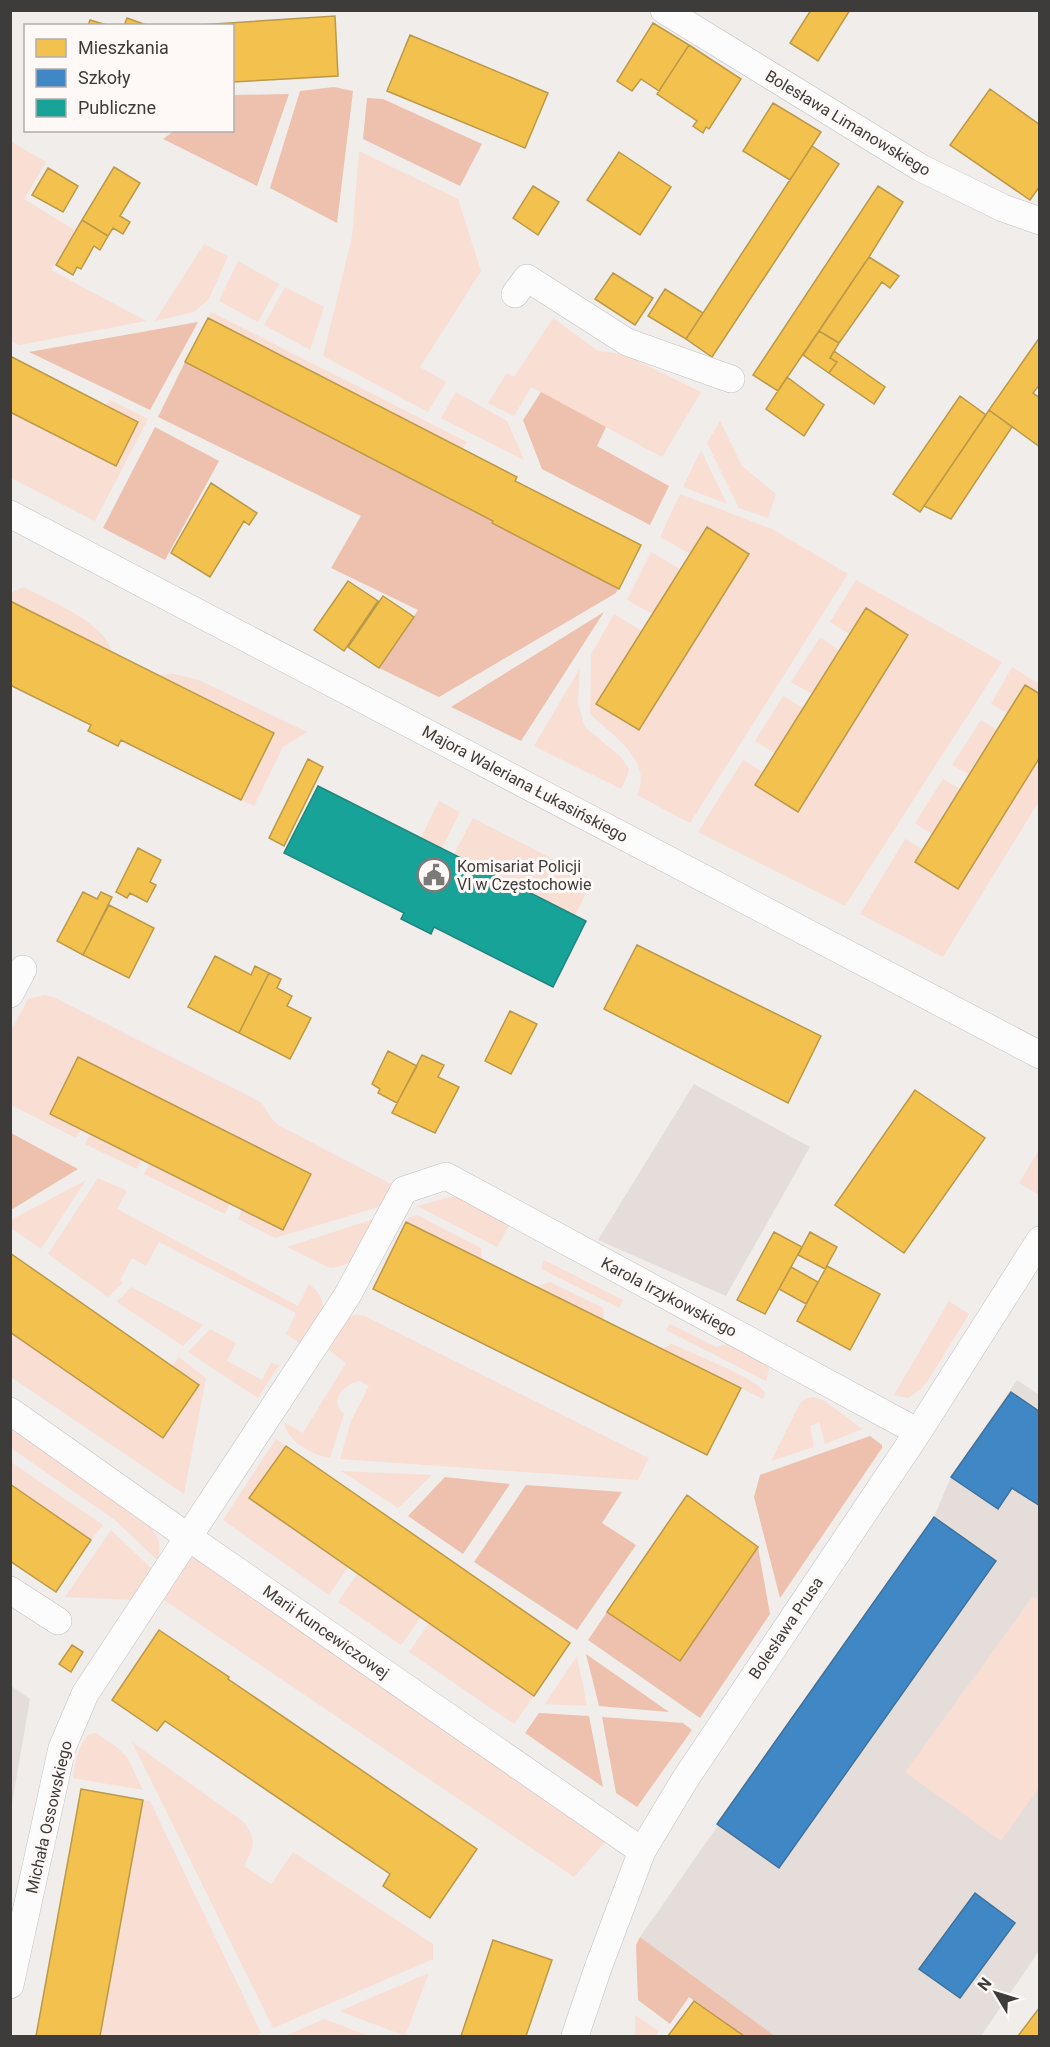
<svg xmlns="http://www.w3.org/2000/svg" width="1050" height="2047" viewBox="0 0 1050 2047" font-family="Roboto,sans-serif">
  <style>
    .built { fill: #e4ddd9 }
    .green { fill: #f8ded3 }
    .forest { fill: #edc1ae }
    .homes { fill: #f2c14e; stroke: #bc9948; stroke-width: 1.5 }
    .schools { fill: #3f88c5; stroke: #3f719c; stroke-width: 1.5 }
    .public { fill: #17a398; stroke: #23847c; stroke-width: 1.5 }
    .lines { fill: none; stroke-linecap: round; stroke-linejoin: round }
    .minor-casing { stroke: #c3c1c0; stroke-width: 28 }
    .minor { stroke: #fdfcfc; stroke-width: 27 }
    .labels { text-anchor: middle; dominant-baseline: central; stroke-width: 6; stroke-linejoin: round; paint-order: stroke }
    .street-label { font-size: 16px; fill: #3e3c3b; stroke: #fef9f7 }
    .poi-label { font-size: 16px; fill: #3e3c3b; stroke: #fef9f7; text-anchor: start }
  </style>
  <rect width="100%" height="100%" fill="#f0edeb"/>
  <path class="built" d="M694,1084l116,63 -84,149 -128,-56z
    M1017,1380l22,15v556l-58,85h-206l-135,-99 294,-420 17,-40z
    M11,1686l19,13 -19,110z"/>
  <path class="green" d="M10,141l36,21 -22,37 52,32 -25,39 95,51 -127,24 -8,-4z
    M359,151l99,48 23,72 -61,96 26,15 -18,30 -105,-56 29,-119z
    M204,244l24,12 -19,43 -15,13 -39,9z
    M238,261l41,23 -21,38 -39,-21z
    M285,287l39,20 -14,43 -46,-25z
    M211,312l256,130 -4,7 -255,-131z
    M553,318l45,33 25,3 78,38 -39,65 -131,-70 -17,29 -26,-13 19,-30 7,4z
    M456,392l51,29 17,39 -83,-42z
    M110,400l38,19 -53,102 -84,-43 -1,-66 106,54 22,-44 -32,-17z
    M720,421l22,45 34,28 -8,24 -29,-10 -32,-65z
    M701,450l26,54 -44,-17z
    M680,494l92,35 76,45 -158,249 -53,-28c17,-34 -26,-61 -47,-81l1,-59 23,-41 28,17 -46,73 43,26 110,-176 -42,-27 -17,27 -30,-17z
    M651,552l29,17 -27,45 -26,-14z
    M856,580l146,82 -157,244 -147,-74 45,-72 20,12 -8,13 43,26 110,-176 -42,-27 -17,26 -19,-12z
    M23,587c25,13 83,36 89,65l-101,-51v-8z
    M820,637l19,13 -27,44 -21,-12z
    M1012,667l27,17v10l-14,-9 -18,28 -16,-9z
    M580,668l-2,36 7,23 36,30 8,12 -2,8 -6,12 -87,-43z
    M173,674l26,6 108,52 -24,15 -29,59 -13,-6 33,-67 -116,-58z
    M783,696l20,12 -28,45 -20,-12z
    M981,720l16,10 -27,45 -18,-10z
    M1039,757v44l-96,156 -83,-43 45,-75 17,10 -7,13 42,26z
    M943,779l17,10 -28,45 -17,-11z
    M439,801l21,11 -18,36 -21,-10z
    M473,818l120,62 -18,35 -121,-61z
    M45,995l8,2 196,99 13,7 9,15 7,7 117,61 -13,20 -107,32 -37,-19 4,-9 41,20 28,-57 -233,-115 -28,56 31,16 -5,8 -65,-33 -1,-72 18,-34z
    M90,1134l51,26 -4,9 -52,-25z
    M1039,1150l1,45h-1l-20,-12z
    M149,1164l81,40 -5,10 -81,-40z
    M98,1178l29,13 -10,18 181,97 11,-22c27,22 8,38 -8,60l-15,-10 10,-21 -137,-71 -13,24 -14,-8 -12,22 3,3 -15,14 -60,-43z
    M86,1180l-45,69 -30,-21v-8z
    M458,1195l54,25 -15,27 -80,-41z
    M417,1215l64,33 1,12 -76,-38 2,-4z
    M380,1217l-23,43 -19,7 -8,1 -43,-21z
    M544,1260l79,40 -4,8 -78,-39z
    M550,1282l53,26 1,13 -68,-34z
    M131,1287l72,38 -20,21 -66,-44z
    M949,1301l20,13 -40,65 -8,10 -13,9 -14,-3z
    M354,1315l11,1 284,142 -11,22 -298,-21 11,-38 18,-35 -9,-5c-15,2 -32,20 -16,33l-14,44c-17,-3 -43,-16 -46,-36l19,11 43,-70 -20,-15 19,-29z
    M670,1324l46,23 14,-4 37,21 2,5 -3,12 -100,-51z
    M210,1329l26,14 -9,18 35,19 9,-17 8,2 -21,33 -70,-46z
    M10,1332l153,106 36,-53 -27,-19 7,-9 27,21 -22,116 -173,-117z
    M672,1344c19,9 80,33 91,46 3,4 1,5 0,9l-102,-50z
    M813,1397l12,4 37,28 -37,15 -6,-22 -9,4 4,21 -43,14 29,-58 7,-5z
    M10,1428l136,93c12,15 16,21 12,40l-43,-41 -104,-72z
    M276,1439l10,7 -37,52 99,69 -19,28 -106,-75z
    M11,1462l92,63 -12,15 -80,-56z
    M341,1471l91,4 -34,33z
    M111,1530l43,41 -21,29 -68,-3z
    M194,1557l6,2 407,281 -33,37 -410,-277 16,-26 2,-13z
    M358,1573l63,44 -20,28 -63,-43z
    M1033,1596l7,5 -1,187 -38,53 -96,-69z
    M429,1623l105,73 -20,28 -105,-72z
    M577,1656l10,50 -42,-2z
    M96,1733l22,15 9,9 16,33 -70,-12c3,-17 4,-31 16,-44z
    M132,1742l112,80c14,20 9,25 0,44l27,18 22,-32 140,92v15l-160,69z
    M143,1800l7,1 111,232 -7,3h-154z
    M429,1973l-24,63 -65,-25z
    M635,2015l24,16 -4,5h-20z
    M324,2019l45,17h-84z"/>
  <path class="forest" d="M334,87l19,4 -16,132 -67,-35 30,-97z
    M289,94l-32,92 -94,-47 11,-8 58,-1 1,-35z
    M367,98l16,1 99,45 -22,42 -97,-47z
    M198,322l-48,88 -121,-58z
    M185,362l308,159 -1,2 126,66 -2,4 -177,104 -60,-29 39,-58 -87,-42 30,-52 -203,-99z
    M541,392l65,35 -9,19 72,40 -19,39 -108,-56 -19,-49z
    M155,427l64,34 -54,99 -62,-32z
    M604,612l-83,129 -70,-34z
    M11,1133l67,36 -67,41z
    M870,1436l12,9v3l-102,150 -26,-101 6,-22z
    M445,1477l65,7 -47,70 -55,-38z
    M526,1485l96,7 -20,31 34,22 -59,85 -103,-68z
    M758,1547l12,67 -70,104 -112,-78 19,-28 73,49z
    M586,1654l83,58 -70,-6z
    M539,1713l50,3 14,71 -78,-54z
    M602,1717l81,6 9,7 -55,77 -21,-14z
    M640,1937l135,99h-31l-55,-39 -19,27 -32,-24 -2,-55z"/>
  <path class="homes" d="M811,10h39l-32,51 -28,-18z
    M335,16l3,60 -106,6v-56h-48z
    M127,18l22,8h-25z
    M90,20l20,6h-22z
    M653,23l36,22 -30,46 -18,-12 -9,12 -15,-10z
    M410,35l138,58 -23,55 -138,-57z
    M689,45l52,34 -32,50 -3,-2 -3,6 -10,-7 4,-5 -40,-27z
    M990,89l50,36v61l-10,14 -80,-55z
    M773,103l48,29 -31,48 -47,-29z
    M812,146l27,18 -127,193 -26,-18z
    M619,152l52,35 -31,48 -53,-35z
    M114,167l26,16 -20,33 10,6 -7,12 -10,-6 -5,8 -26,-16z
    M48,168l30,18 -15,26 -31,-17z
    M533,186l26,16 -21,33 -25,-17z
    M878,186l25,16 -34,55 -91,134 -25,-16z
    M82,220l26,16 -8,14 -6,-4 -13,23 -4,-2 -4,8 -17,-10z
    M869,257l30,19 -9,12 -8,-6 -43,61 -20,-12z
    M613,273l40,25 -18,27 -40,-26z
    M665,289l38,24 -17,26 -38,-23z
    M208,318l309,159 -2,4 126,64 -22,44 -127,-66 1,-2 -308,-159z
    M819,331l20,12 -9,15 7,4 -8,11 -26,-18z
    M1040,337v47l-7,9 7,5v49l-51,-37z
    M834,351l51,36 -11,17 -45,-31 8,-11 -7,-4z
    M10,356l128,66 -22,44 -106,-54z
    M787,377l37,28 -20,31 -38,-27z
    M960,396l26,19 -66,97 -27,-18z
    M989,410l23,17 -61,92 -27,-13z
    M211,483l46,30 -8,12 -5,-4 -34,56 -39,-24z
    M707,527l42,27 -110,176 -43,-26z
    M348,581l30,20 -34,50 -30,-21z
    M383,596l31,21 -35,51 -31,-21z
    M10,601l264,132 -33,67 -120,-60 -3,6 -30,-15 3,-6 -81,-40z
    M866,608l42,27 -110,177 -43,-27z
    M1025,685l15,9v63l-82,132 -43,-27z
    M308,759l15,8 -39,79 -15,-8z
    M138,848l23,12 -11,22 6,3 -9,17 -17,-9 -3,5 -11,-6z
    M83,892l14,7 4,-7 11,5 -29,58 -26,-14z
    M109,905l45,23 -25,50 -46,-23z
    M637,945l184,91 -33,67 -184,-94z
    M215,956l36,19 4,-9 14,7 -30,60 -51,-26z
    M269,973l12,6 -4,9 15,8 -5,10 24,12 -21,41 -51,-26z
    M510,1011l27,13 -26,50 -26,-13z
    M388,1051l29,15 -20,37 -19,-10 2,-4 -8,-5z
    M422,1055l22,10 -6,12 21,10 -24,46 -43,-20z
    M78,1057l233,117 -28,56 -233,-116z
    M915,1090l70,48 -81,115 -69,-48z
    M406,1222l335,166 -34,67 -334,-166z
    M774,1232l28,15 -37,67 -28,-14z
    M810,1232l27,15 -12,22 -27,-14z
    M10,1253l189,132 -36,53 -153,-106z
    M827,1266l53,28 -30,56 -53,-29z
    M791,1267l27,15 -12,22 -27,-15z
    M286,1446l284,197 -36,53 -285,-198z
    M10,1484l81,56 -35,52 -46,-31z
    M687,1495l71,52 -78,114 -73,-49z
    M159,1630l70,47 -1,2 249,170 -47,69 -47,-32 7,-12 -225,-153 -8,10 -45,-31z
    M72,1645l11,7 -12,20 -12,-8z
    M81,1789l62,11 -43,236h-64z
    M493,1940l59,20 -26,76h-65z
    M694,2001l50,35h-76z
    M1040,2007v29h-22z"/>
  <path class="schools" d="M1011,1392l29,20v94l-28,-18 -14,21 -47,-32z
    M934,1517l62,44 -217,307 -62,-44z
    M975,1893l40,30 -55,75 -41,-29z"/>
  <path class="public" d="M318,786l268,135 -33,66 -119,-60 -3,7 -30,-15 3,-6 -120,-60z"/>
  <g class="lines">
    <g class="minor-casing">
      <path id="minor" d="M664,10l257,158 82,40 37,13
        M515,294l12,-16 100,64 104,37
        M10,514l1030,541
        M10,994l13,-25
        M10,1411l178,126 454,314
        M10,1590l48,31
        M10,1985l52,-237 23,-54 262,-398 57,-106 42,-14 472,256
        M575,2036l23,-68 44,-117 42,-70 234,-349 122,-192"/>
    </g>
    <use href="#minor" class="minor"/>
  </g>
  <defs>
    <g id="civic-ring" transform="scale(1.725)"><circle r="9.5" fill="#fef9f7" stroke="#7c7a79" stroke-width="1.5"/><path d="M-.6-6.5H3V-4.5H.6V-3L4-1V1h2V6H-6V1h2V-1L-.6-3ZM-1.2 2.5V6h2.4V2.5Z" fill="#7c7a79"/></g>
  </defs>
  <g fill-rule="evenodd">
    <use href="#civic-ring" x="434" y="875"/>
  </g>
  <g class="labels">
    <g class="street-label">
      <text transform="translate(848 123) rotate(31)">Bolesława Limanowskiego</text>
      <text transform="translate(525 784) rotate(28)">Majora Waleriana Łukasińskiego</text>
      <text transform="translate(669 1297) rotate(28)">Karola Irzykowskiego</text>
      <text transform="translate(786 1628) rotate(-56)">Bolesława Prusa</text>
      <text transform="translate(326 1632) rotate(35)">Marii Kuncewiczowej</text>
      <text transform="translate(49 1817) rotate(-77)">Michała Ossowskiego</text>
    </g>
    <g class="poi-label">
      <text x="457" y="866">Komisariat Policji<tspan x="457" dy="18">VI w Częstochowie</tspan></text>
    </g>
  </g>
  <rect width="1050" height="2047" fill="none" stroke="#3e3c3b" stroke-width="24"/>
  <rect x="24" y="24" width="210" height="108" fill="#fef9f7" stroke="#b1adac" stroke-width="1.5"/>
  <rect x="36" y="39" width="30" height="18" fill="#f2c14e" stroke="#b1adac" stroke-width="1.5"/>
  <text x="78" y="54" font-size="18" fill="#3e3c3b">Mieszkania</text>
  <rect x="36" y="69" width="30" height="18" fill="#3f88c5" stroke="#b1adac" stroke-width="1.5"/>
  <text x="78" y="84" font-size="18" fill="#3e3c3b">Szkoły</text>
  <rect x="36" y="99" width="30" height="18" fill="#17a398" stroke="#b1adac" stroke-width="1.5"/>
  <text x="78" y="114" font-size="18" fill="#3e3c3b">Publiczne</text>
  <g transform="translate(996 1993) rotate(308)" stroke="#fef9f7" stroke-width="4.5" paint-order="stroke">
  <path d="M0-4.5L10 22L0 15L-10 22Z" fill="#3e3c3b"/>
  <text y="-9" font-size="16" font-weight="bold" text-anchor="middle" fill="#3e3c3b">N</text>
  </g>
</svg>
